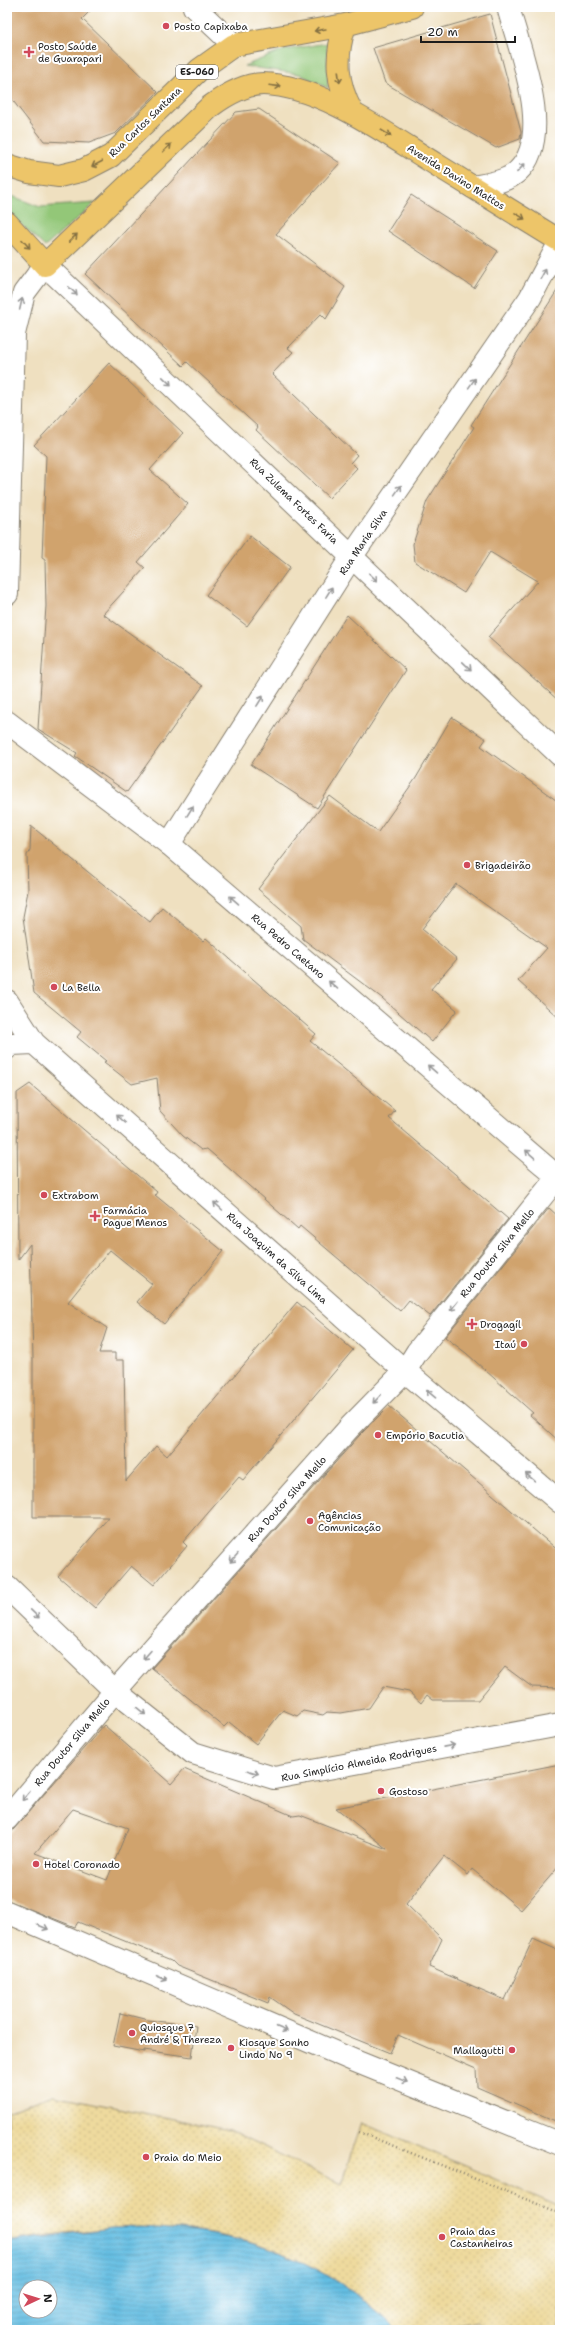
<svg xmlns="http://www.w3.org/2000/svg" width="567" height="2337" viewBox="0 0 567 2337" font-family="'Shantell Sans',sans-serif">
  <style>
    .grass { fill: #93c778; stroke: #58724a }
    .sand { fill: url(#sand-dots); stroke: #857b5d }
    .water { fill: url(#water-rules); stroke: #406c7f; fill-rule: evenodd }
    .building { fill: #d0a36d; fill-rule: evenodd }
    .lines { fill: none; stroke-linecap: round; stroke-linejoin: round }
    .minor-casing { stroke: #867e6e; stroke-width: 24 }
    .tertiary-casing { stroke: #867e6e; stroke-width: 24 }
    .primary-casing { stroke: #867e6e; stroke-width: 24 }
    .path { stroke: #867e6e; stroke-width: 2.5; stroke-dasharray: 1 3; stroke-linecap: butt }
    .minor { stroke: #fff; stroke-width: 22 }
    .tertiary { stroke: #fff; stroke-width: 22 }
    .primary { stroke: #edc569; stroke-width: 22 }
    .oneway { stroke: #847042 }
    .oneway2 { stroke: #999 }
    .poi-dot { fill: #d1495b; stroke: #fff; stroke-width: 1.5 }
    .labels { text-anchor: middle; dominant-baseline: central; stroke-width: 4; stroke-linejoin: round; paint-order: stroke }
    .shield { fill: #fff; stroke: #606060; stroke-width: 1 }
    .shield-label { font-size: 9px; font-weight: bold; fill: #1c1c1c }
    .poi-label { font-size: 10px; fill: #1c1c1c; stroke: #fff; text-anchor: start }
    .street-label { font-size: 10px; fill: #1c1c1c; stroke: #fff }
  </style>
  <defs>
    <pattern id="sand-dots" width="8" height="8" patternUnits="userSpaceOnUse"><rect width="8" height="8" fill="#eeda9e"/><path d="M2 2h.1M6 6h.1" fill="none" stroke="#ccba88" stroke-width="1.8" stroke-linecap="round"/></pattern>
    <pattern id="water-rules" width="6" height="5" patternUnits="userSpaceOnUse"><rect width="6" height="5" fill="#64bde2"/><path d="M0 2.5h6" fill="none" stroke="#56a2c1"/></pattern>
  </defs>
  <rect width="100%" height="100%" fill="#fff"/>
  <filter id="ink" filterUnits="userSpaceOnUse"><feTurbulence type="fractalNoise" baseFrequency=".025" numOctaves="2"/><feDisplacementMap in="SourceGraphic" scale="8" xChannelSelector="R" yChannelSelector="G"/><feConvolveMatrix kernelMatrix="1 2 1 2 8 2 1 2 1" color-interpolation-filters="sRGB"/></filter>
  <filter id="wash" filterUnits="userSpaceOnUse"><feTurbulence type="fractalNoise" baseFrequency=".012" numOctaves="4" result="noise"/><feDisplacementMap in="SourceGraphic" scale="16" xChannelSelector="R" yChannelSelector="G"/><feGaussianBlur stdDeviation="0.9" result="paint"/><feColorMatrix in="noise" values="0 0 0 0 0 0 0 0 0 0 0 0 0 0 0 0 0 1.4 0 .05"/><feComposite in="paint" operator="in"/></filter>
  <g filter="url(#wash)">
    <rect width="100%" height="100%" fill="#efe0c0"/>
    <path class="grass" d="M327,43l1,45 -29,-14 -55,-8 40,-16z
      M7,194l33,13 55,-4 -50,44 -38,-36z"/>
    <path class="sand" d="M53,2095l176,35 112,54 21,-62 198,85v123h-73l-10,-9 -21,4 -13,5h-47c-107,-110 -246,-115 -389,-88v-130z"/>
    <path class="water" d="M142,2227c102,6 181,28 254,103h-389v-88l104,-14zM26,2287h24v24h-24z"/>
    <g id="blocks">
      <path class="building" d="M7,7h87l-12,12 76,73 -42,41 -27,10 -45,-2 -37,-48z
        M490,14l31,118 -1,7 -24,9 -111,-65 -12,-35z
        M259,109l81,54 -64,71 69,53 -19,32 -5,-5 -33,34 5,4 -21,22 85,81 -6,7 6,6 -28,30 -73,-68 2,-3 -71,-65 -4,4 -98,-92 151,-162z
        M411,195l87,56 -24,37 -86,-57z
        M560,286v416l-72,-65 50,-56 -48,-29 -26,41 -49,-31 -2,-18 14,-43 47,-74 -3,-2z
        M109,363l74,70 -33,37 38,34 -50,58 7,6 -42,46 100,72 -76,106 -52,-36 2,-3 -39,-24 8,-123 -1,-46 -3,-2 4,-102 -12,-11z
        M250,536l40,31 -43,59 -41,-31z
        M347,615l59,55 -89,138 -66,-43z
        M452,717l34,22 -5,7 79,57v216l-42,-38 29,-33 -91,-64 -34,45 35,30 -26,30 26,21 -25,32 -50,-44 -79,-59 -2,-13 -43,-37 72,-93 48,36 38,-54z
        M31,826l119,96 12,-15 41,34 3,-3 110,96 -6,7 85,70 -6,7 119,101 -78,97 -21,-16 -9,11 -100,-85 -2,3 -91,-80 -6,1 -18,-14 -23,-25 -3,-33 -25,6 -28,-22 2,-1 -29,-24 4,-5 -47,-39 -11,-76 5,-26 -1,-36 3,-5z
        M30,1084l127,108 -2,3 68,56 -59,73 -27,-22 15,-18 -42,-34 -42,52 39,26 -8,25h16v7h9l2,121 30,-35 11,10 130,-154 56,48 -110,130 -4,-3 -56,65 4,4 -33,39 -23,-19 -36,42 -37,-32 51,-59h-76v-159l-3,-114 -12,16 -1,-167z
        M549,1208l11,10v224l-30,-27 3,-2 -67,-60 -21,-16z
        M389,1406l171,146v136l-28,-1 -27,-20 -27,33h-45l-6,-5 -6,8 -12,-11 -26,-5 -14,21 -28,5 -14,-1 -4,3 -20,-4 -6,5 -14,-6 -27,34 -27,-22 -5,5 -72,-59 207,-232z
        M104,1725l67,59 13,-15 109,47 7,-1 87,34 -51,-41 224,-44v101l-39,45 -49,-41 -4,6 -24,-19 -38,48 36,35 -13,28 76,33 28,-61 27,12v172l-83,-36 -1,-18 -78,-34 -8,18 -96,-39 -24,-17 -2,6 -91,-37 -6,-6 -93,-38 -3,5 -68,-27v-63zM73,1809l55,19 -21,52 -72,-27z
        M120,2013l28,7 48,6 -4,31 -48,-7v2l-31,-6z"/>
    </g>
  </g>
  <g filter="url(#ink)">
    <use href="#blocks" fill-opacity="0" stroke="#867e6e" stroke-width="1"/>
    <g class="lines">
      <g class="minor-casing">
        <path id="minor" d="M194,7l40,38
          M473,187c14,-3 34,-5 45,-16 37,-35 1,-122 -10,-164
          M45,265l515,490
          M169,844l183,-288 178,-258 30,-56
          M7,1819l108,-128 235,-264 55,-56 12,-19 143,-178
          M7,1912l348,149 205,83"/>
      </g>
      <g class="tertiary-casing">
        <path id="tertiary" d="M7,594l7,-260 10,-41 21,-28
          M7,722l162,122 391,335
          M7,1001l27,42 371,328 155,131
          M7,1048l4,-4 23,-1
          M7,1587l108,104 78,62 81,25 286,-53"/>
      </g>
      <g class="primary-casing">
        <path id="primary" d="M345,25c-10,32 -9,58 7,87
          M7,165l22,7 30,4 25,-6 27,-14 88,-86 35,-25 111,-20 67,-18
          M7,223l38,42 166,-159c15,-11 33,-22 52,-22 58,1 125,51 174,81 41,25 82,51 123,76"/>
      </g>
      <path class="path" d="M359,2132l201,81"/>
      <use href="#minor" class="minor"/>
      <use href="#tertiary" class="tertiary"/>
      <use href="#primary" class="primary"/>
    </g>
    <defs><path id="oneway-shaft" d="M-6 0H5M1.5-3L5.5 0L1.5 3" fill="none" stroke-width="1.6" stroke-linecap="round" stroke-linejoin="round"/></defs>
    <g class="oneway">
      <use href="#oneway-shaft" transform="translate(320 30) rotate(170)"/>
      <use href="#oneway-shaft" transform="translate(339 77) rotate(82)"/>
      <use href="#oneway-shaft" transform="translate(275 86) rotate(7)"/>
      <use href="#oneway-shaft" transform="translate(386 133) rotate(32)"/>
      <use href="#oneway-shaft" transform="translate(167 148) rotate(-44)"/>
      <use href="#oneway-shaft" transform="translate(97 164) rotate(152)"/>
      <use href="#oneway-shaft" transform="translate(520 216) rotate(32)"/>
      <use href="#oneway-shaft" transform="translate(73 238) rotate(-44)"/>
      <use href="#oneway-shaft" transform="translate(26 244) rotate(48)"/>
    </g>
    <g class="oneway2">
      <use href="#oneway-shaft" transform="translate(521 168) rotate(-47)"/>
      <use href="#oneway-shaft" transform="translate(543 274) rotate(-62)"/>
      <use href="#oneway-shaft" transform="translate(73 291) rotate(44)"/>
      <use href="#oneway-shaft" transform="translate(21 304) rotate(-77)"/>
      <use href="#oneway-shaft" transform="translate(167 381) rotate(44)"/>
      <use href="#oneway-shaft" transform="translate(472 383) rotate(-55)"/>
      <use href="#oneway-shaft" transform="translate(398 490) rotate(-55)"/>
      <use href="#oneway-shaft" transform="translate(373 577) rotate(44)"/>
      <use href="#oneway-shaft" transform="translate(329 592) rotate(-58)"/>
      <use href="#oneway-shaft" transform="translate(467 666) rotate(44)"/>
      <use href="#oneway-shaft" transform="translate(260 701) rotate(-58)"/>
      <use href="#oneway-shaft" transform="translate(190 811) rotate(-58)"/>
      <use href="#oneway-shaft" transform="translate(234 900) rotate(-139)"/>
      <use href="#oneway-shaft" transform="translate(333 985) rotate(-139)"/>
      <use href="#oneway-shaft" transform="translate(432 1069) rotate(-139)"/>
      <use href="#oneway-shaft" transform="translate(121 1119) rotate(-138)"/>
      <use href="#oneway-shaft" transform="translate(530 1154) rotate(-139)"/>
      <use href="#oneway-shaft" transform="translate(218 1206) rotate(-138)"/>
      <use href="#oneway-shaft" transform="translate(454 1306) rotate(129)"/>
      <use href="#oneway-shaft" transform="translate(431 1394) rotate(-140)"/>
      <use href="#oneway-shaft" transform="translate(377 1399) rotate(134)"/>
      <use href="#oneway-shaft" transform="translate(530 1477) rotate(-140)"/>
      <use href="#oneway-shaft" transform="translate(234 1558) rotate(132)"/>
      <use href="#oneway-shaft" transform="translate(35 1614) rotate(44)"/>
      <use href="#oneway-shaft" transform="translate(147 1655) rotate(132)"/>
      <use href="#oneway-shaft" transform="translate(141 1711) rotate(39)"/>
      <use href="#oneway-shaft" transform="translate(449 1746) rotate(-11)"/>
      <use href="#oneway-shaft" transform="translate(253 1772) rotate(17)"/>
      <use href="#oneway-shaft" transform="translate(26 1796) rotate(130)"/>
      <use href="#oneway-shaft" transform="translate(43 1927) rotate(23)"/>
      <use href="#oneway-shaft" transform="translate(162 1978) rotate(23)"/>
      <use href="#oneway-shaft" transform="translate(282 2029) rotate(23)"/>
      <use href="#oneway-shaft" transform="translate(402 2080) rotate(22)"/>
    </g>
  </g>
  <g class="poi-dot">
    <circle cx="166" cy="26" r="4"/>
    <path d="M27 46h4v4h4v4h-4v4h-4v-4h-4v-4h4z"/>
    <circle cx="467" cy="865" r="4"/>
    <circle cx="54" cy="987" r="4"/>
    <circle cx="44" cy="1195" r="4"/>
    <path d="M93 1210h4v4h4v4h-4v4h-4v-4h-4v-4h4z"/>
    <path d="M470 1318h4v4h4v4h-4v4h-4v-4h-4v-4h4z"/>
    <circle cx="524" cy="1344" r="4"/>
    <circle cx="378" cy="1435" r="4"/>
    <circle cx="310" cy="1521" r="4"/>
    <circle cx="381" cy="1791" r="4"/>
    <circle cx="36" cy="1864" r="4"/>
    <circle cx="132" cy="2033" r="4"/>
    <circle cx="231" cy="2048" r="4"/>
    <circle cx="512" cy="2050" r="4"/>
    <circle cx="146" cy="2157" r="4"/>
    <circle cx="442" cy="2237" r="4"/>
  </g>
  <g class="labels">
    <rect class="shield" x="176" y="65" width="42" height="14" rx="3"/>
    <g class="shield-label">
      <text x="197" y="72">ES-060</text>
    </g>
    <g class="poi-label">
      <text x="174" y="26">Posto Capixaba</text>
      <text x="38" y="46">Posto Saúde<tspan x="38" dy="12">de Guarapari</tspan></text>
      <text x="475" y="865">Brigadeirão</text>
      <text x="62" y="987">La Bella</text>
      <text x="52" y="1195">Extrabom</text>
      <text x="103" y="1210">Farmácia<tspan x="103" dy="12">Pague Menos</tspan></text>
      <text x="480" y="1324">Drogagíl</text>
      <text x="516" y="1344" text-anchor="end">Itaú</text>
      <text x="386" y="1435">Empório Bacutia</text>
      <text x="318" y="1515">Agências<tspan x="318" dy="12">Comunicação</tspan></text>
      <text x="389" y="1791">Gostoso</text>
      <text x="44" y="1864">Hotel Coronado</text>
      <text x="140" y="2027">Quiosque 7<tspan x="140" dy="12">André &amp; Thereza</tspan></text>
      <text x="239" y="2042">Kiosque Sonho<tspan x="239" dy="12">Lindo No 9</tspan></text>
      <text x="504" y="2050" text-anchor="end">Mallagutti</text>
      <text x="154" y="2157">Praia do Meio</text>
      <text x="450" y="2231">Praia das<tspan x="450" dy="12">Castanheiras</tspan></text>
    </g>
    <g class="street-label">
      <text transform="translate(145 122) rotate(-44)">Rua Carlos Santana</text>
      <text transform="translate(456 177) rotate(32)">Avenida Davino Mattos</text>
      <text transform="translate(294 501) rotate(44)">Rua Zulema Fortes Faria</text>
      <text transform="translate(363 542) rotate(-56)">Rua Maria Silva</text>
      <text transform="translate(288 946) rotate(41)">Rua Pedro Caetano</text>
      <text transform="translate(497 1253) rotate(-51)">Rua Doutor Silva Mello</text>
      <text transform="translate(277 1258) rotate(42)">Rua Joaquim da Silva Lima</text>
      <text transform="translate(287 1499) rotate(-48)">Rua Doutor Silva Mello</text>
      <text transform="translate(72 1742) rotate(-50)">Rua Doutor Silva Mello</text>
      <text transform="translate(359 1763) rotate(-11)">Rua Simplício Almeida Rodrigues</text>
    </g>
  </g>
  <rect width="567" height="2337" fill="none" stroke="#fff" stroke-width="24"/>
  <g transform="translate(38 2299) rotate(86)"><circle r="19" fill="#ffffff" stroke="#a4a4a4"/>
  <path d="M0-3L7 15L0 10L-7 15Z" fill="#d1495b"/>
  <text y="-6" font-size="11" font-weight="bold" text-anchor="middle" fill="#1c1c1c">N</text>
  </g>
  <path d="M421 36v6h94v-6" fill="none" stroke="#1c1c1c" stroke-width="2"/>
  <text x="427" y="36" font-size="12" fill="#1c1c1c" stroke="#ffffff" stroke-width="3" paint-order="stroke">20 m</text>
</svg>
